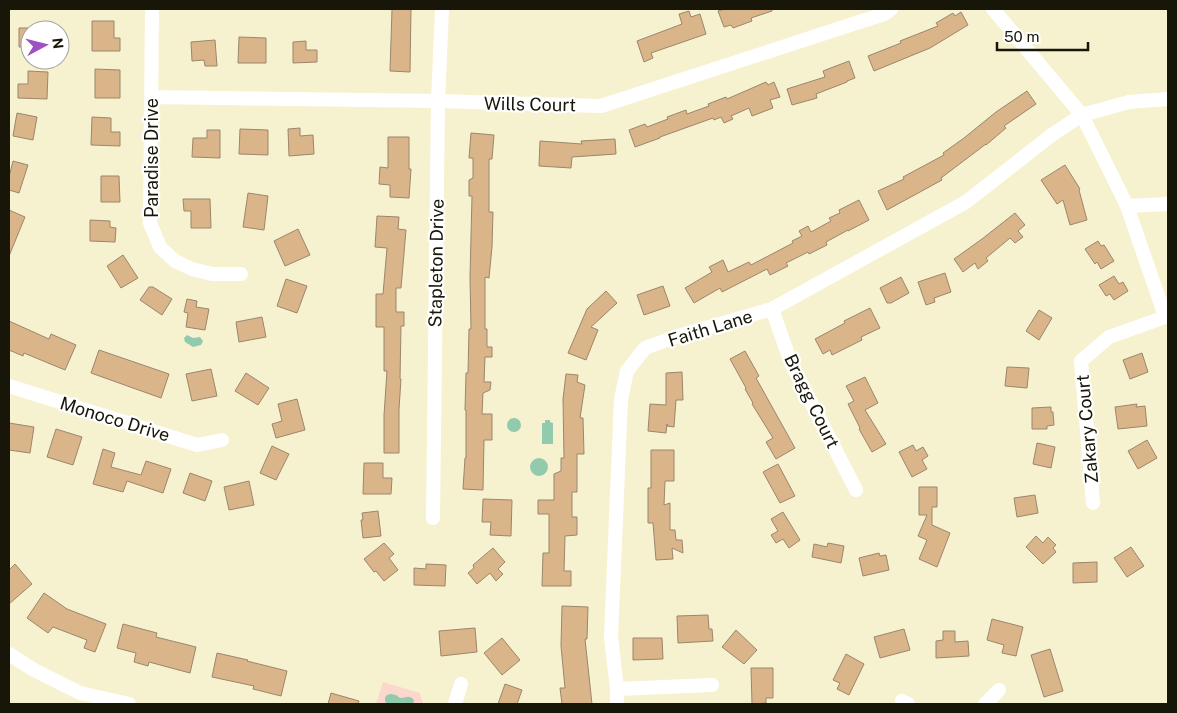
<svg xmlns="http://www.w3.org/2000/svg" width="1177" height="713" viewBox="0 0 1177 713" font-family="'Public Sans',sans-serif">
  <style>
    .green { fill: #fbd8cb }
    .water { fill: #92caad }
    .building { fill: #d9b589; stroke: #9c866c }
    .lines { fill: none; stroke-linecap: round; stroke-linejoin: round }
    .minor { stroke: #fff; stroke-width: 14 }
    .labels { text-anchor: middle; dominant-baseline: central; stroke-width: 4.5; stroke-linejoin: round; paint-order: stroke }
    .street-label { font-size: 18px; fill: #171609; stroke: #fff }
  </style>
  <rect width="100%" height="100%" fill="#f6f2cf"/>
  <path class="green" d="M383,682l37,11 3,11h-47z"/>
  <path class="water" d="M187,335l6,3 7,-1 3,4 -2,4 -8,2 -8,-5 -1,-4z
    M507 425a7 7 0 1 1 14 0a7 7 0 1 1-14 0Z
    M545,420h5v2l3,1v21h-11v-21h3z
    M530 467a9 9 0 1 1 18 0a9 9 0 1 1-18 0Z
    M391,694l5,1 4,3c6,0 9,-4 14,2l-1,4h-26c-4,-4 -2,-10 4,-10z"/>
  <path class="building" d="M392,9h19l-1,63 -20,-1z
    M725,9h47v2l-21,7 1,3 -19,7 -2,-3 -7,2 -6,-16z
    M689,11l2,6 9,-3 6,20 -55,19 2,5 -9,4 -7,-21 45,-17 -3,-10z
    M961,12l7,13 -38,23 -56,23 -6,-15 33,-13 -1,-2 38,-15 -2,-3 17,-10 2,3z
    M92,21h22v17h6v13h-28z
    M19,28h11v19h-11z
    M239,37l27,1v25h-28z
    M215,40l2,26h-12l-1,-6 -12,1 -1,-19z
    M306,41v9h11v12l-24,1v-21z
    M849,61l6,17 -8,3v1l-31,12 1,4 -25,7 -5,-16 38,-12 -2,-6z
    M95,69l25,1v28h-25z
    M28,71l20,1 -1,27 -29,-1v-14h10z
    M766,82l2,3 6,-3 6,15 -10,3 3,8 -21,8 -3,-8 -18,8 2,3 -9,4 -3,-6 -7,3 -1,-2 -53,19v1l-25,9 -6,-17 16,-6 2,3 21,-8 -1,-2 19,-7 1,4 22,-8 -1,-2 18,-7 1,2z
    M1027,91l9,13 -32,22 2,2 -20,17v-1l-45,34 1,2 -55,30 -9,-19 26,-12 -1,-2 41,-22 -1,-2 21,-15 32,-26z
    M17,113l20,4 -4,23 -20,-4z
    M92,117l19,1v14h9v14l-29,-1z
    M300,128v8l13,-1 1,19 -25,2 -1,-27z
    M240,129l28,1v25l-29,-1z
    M207,130h13v28l-28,-1 1,-19h14z
    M471,133l23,2 -2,24h-3v53h4l-1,35 -3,31 -4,-1v52h2v18h5v10h-7l-1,25h7l-1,8 -7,3 -1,21h10v26h-8l-1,50 -20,-1 2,-31h1v-48h-1l1,-37h2l1,-44h2l-1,-52 2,-81h-3v-16l4,-2v-20h-4z
    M388,137h21v32h2l-2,29 -19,-1v-12l-11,-1 1,-17 8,1z
    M615,139l1,15 -44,3 -1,11 -32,-2 1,-25 42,3 -1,-3z
    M13,161l15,4 -9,28 -10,-3v-13z
    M1065,165l15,24 -1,1 8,30 -17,5 -7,-25 -6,4 -16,-24z
    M101,176h18l1,26h-19z
    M248,193l20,3 -4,34 -21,-3z
    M183,199h27l1,29h-20v-17h-7z
    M859,200l10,20 -21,11v-1l-22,12 1,3 -18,9 -1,-2 -22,11 2,3 -18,9 -3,-6 -45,23 -2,-4 -26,15 -9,-15 27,-16 -3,-5 14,-7 5,12 21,-10 2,3 42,-22 -1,-2 10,-5 -3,-5 9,-5 3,6 20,-11 -2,-3 11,-5 -1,-3z
    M9,210l16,7 -16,39z
    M1015,213l10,12 -7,6 5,6 -8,6 -5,-5 -24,20 2,3 -10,8 -3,-6 -12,9 -9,-13 28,-20z
    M377,216l22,1 -1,12 8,1 -5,58h-5v24h8v14h-3l-1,53h1l-2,30v44h-15v-38l3,-44h-3v-44h-8v-33h7l4,-46 -12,-1z
    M90,220l20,1v6l6,1 -1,14 -25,-1z
    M298,229l12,26 -25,11 -11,-25z
    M1098,241l3,5 3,-1 10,16 -13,8 -4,-7 -2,2 -10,-15z
    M123,255l15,23 -17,10 -14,-22z
    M945,273l6,19 -17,6 1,4 -9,3 -8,-23z
    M1114,276l5,8 4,-2 5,9 -14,9 -4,-6 -4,2 -7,-11z
    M901,277l8,16 -18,10h-4l-7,-15z
    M286,279l21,7 -10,27 -20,-7z
    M663,286l7,20 -26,9 -7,-20z
    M149,287h4l19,12 -10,16 -22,-15z
    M606,291l11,12 -26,24 7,3 -12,30 -18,-7 19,-44z
    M187,299l10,2 -1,6 13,2 -4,21 -19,-3 2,-14 -4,-1z
    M870,308l10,20 -19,9 1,3 -30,15 -2,-5 -7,4 -8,-15 30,-16 -1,-2z
    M1039,310l13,8 -13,22 -13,-9z
    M262,317l4,20 -27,5 -3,-20z
    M9,321l40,18 2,-5 25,11 -11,25 -41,-17 -1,3 -14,-6z
    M99,350l70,24 -8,24 -70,-25z
    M745,351l14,25 -3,2 39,70 -19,11 -10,-17 7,-4 -21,-34 1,-1 -8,-14 1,-1 -16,-29z
    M1142,353l6,19 -18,7 -7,-19z
    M1007,367l22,1 -2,20 -22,-2z
    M211,369l6,27 -25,5 -6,-27z
    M682,372l1,28h-7l-2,27 -7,-1v-2l-1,9 -18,-2 2,-27 16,1v-32z
    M246,373l23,15 -11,17 -23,-14z
    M566,374l12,1 -1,7 8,3 -5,33h3l1,36h-7v38h-5v25h5v18l-12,1 -1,35h7v15h-29l1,-33h6v-39h-11v-14h16v-26l7,-3v-13h3l-1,-59z
    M865,377l13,26 -13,7 21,34 -14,8 -13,-23 1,-1 -12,-24 6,-3 -8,-15z
    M297,399l8,31 -29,8 -4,-14 10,-3 -4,-17z
    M1137,404l-1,3 9,-1 2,20 -29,3 -3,-22z
    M1051,407v5h2l1,13 -7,1v3h-15v-21z
    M9,423l25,4 -4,26 -21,-3z
    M56,429l26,8 -9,28 -26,-8z
    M1147,440l10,18 -19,11 -10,-18z
    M1037,443l18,4 -4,21 -18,-4z
    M913,445l3,6 7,-4 5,9 -6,4 5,9 -15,8 -13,-25z
    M272,446l17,8 -13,26 -16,-7z
    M103,449l12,4 -4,14 30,8 5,-14 25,8 -8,24 -36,-12 -4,11 -30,-8z
    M651,450h23v31h-9l-1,24 6,-2v27h5l1,10h6l1,13 -11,-5 1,11 -17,1 -3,-37h-5v-35h3z
    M364,463h19v15h9l-1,16h-28z
    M778,464l17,32 -15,7 -17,-31z
    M190,473l22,8 -7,20 -22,-8z
    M249,481l5,24 -25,5 -5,-23z
    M919,487h18v20h-5v18l18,8 -13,34 -18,-8 8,-19 -9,-4 9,-21h-8z
    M1035,495l3,18 -21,4 -3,-19z
    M483,499l29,1 -1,36 -21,-1 1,-13h-9z
    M378,511l3,25 -18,2 -2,-18h2l-1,-7z
    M783,512l17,28 -11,8 -6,-9 -7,4 -5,-8 7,-4 -7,-12z
    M1036,536l7,7 5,-6 8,8 -3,3 3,4 -13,12 -17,-17z
    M384,543l10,11 -5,4 9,12 -14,11 -8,-10 -2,1 -10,-13z
    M828,543l16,3 -3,17 -29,-6 2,-13 13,3z
    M1131,547l13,19 -17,11 -13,-19z
    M493,548l12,14 -7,7 5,5 -7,7 -6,-8 -13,11 -9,-11 6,-5 -1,-3z
    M879,553l1,3 6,-1 3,15 -26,6 -4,-18z
    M1097,562v20l-24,1v-20z
    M15,564l17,20 -23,20v-34z
    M426,564l20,1 -1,21 -31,-1v-17l12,1z
    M44,593l23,16 39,15 -11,28 -11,-4 3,-8 -34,-13 -5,6 -21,-15z
    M562,606l26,1 -1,32h-2l7,65h-30l-2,-16h5l-4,-42z
    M708,615l1,14h3l1,12 -35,2 -1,-27z
    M992,619l31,8 -7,29 -14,-3 2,-8 -17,-5z
    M123,624l34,9 -1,4 40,10 -6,26 -41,-11 -1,4 -14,-4 2,-9 -19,-5z
    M475,628l2,24 -36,4 -2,-25z
    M904,629l6,21 -30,8 -6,-21z
    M736,630l21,20 -13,14 -22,-17z
    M943,631h12v11l13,-1 1,15 -33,2v-17l7,-1z
    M502,638l18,22 -18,15 -18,-22z
    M633,638h29l1,21 -30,1z
    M1050,649l13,42 -19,6 -13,-42z
    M217,653l31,7 -1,1 40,10 -6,25 -28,-7 1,-3 -42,-9z
    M846,654l18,10 -15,31 -12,-6 3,-6 -7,-3z
    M751,668h22v30h-7v5l-14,1z
    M505,684l17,6 -5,14h-19z
    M331,693l28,8 -1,3h-30z"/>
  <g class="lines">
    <path class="minor" d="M152,9l-2,214 10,24 15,14 17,8 20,5h29
      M993,9l89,106 45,91 38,110
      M152,97l286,4 163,5 283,-92 7,-5
      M1127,206l41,-2
      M772,309l19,54 65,127
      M9,386l188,59 25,-5
      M1093,503l-12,-142 28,-24 59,-21
      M433,518l5,-417 4,-92
      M9,654l25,16 46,23 49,11
      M617,689l95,-4
      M902,701l6,3
      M455,704l6,-20
      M617,704v-15l-6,-52 10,-238 6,-28 18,-23 30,-11 97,-28 194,-107 87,-68 29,-19 47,-13 39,-3
      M985,704l14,-14"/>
  </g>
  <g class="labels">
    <g class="street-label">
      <text transform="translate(530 104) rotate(1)">Wills Court</text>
      <text transform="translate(151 158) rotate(-90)">Paradise Drive</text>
      <text transform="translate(436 263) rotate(-89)">Stapleton Drive</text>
      <text transform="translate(710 328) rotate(-17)">Faith Lane</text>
      <text transform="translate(812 401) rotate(64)">Bragg Court</text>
      <text transform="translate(115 419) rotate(17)">Monoco Drive</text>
      <text transform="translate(1087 429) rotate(-95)">Zakary Court</text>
    </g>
  </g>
  <rect width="1177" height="713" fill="none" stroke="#171609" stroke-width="20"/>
  <g transform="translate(45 45) rotate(83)"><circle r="24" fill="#ffffff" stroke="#a2a29d"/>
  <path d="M0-4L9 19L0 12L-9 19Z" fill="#9e51c3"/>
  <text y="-8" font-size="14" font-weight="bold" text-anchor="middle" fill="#171609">N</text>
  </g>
  <path d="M997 42v8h91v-8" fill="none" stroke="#171609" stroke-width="2.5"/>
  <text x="1004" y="42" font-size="15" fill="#171609" stroke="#ffffff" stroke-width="4" paint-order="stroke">50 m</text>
</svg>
